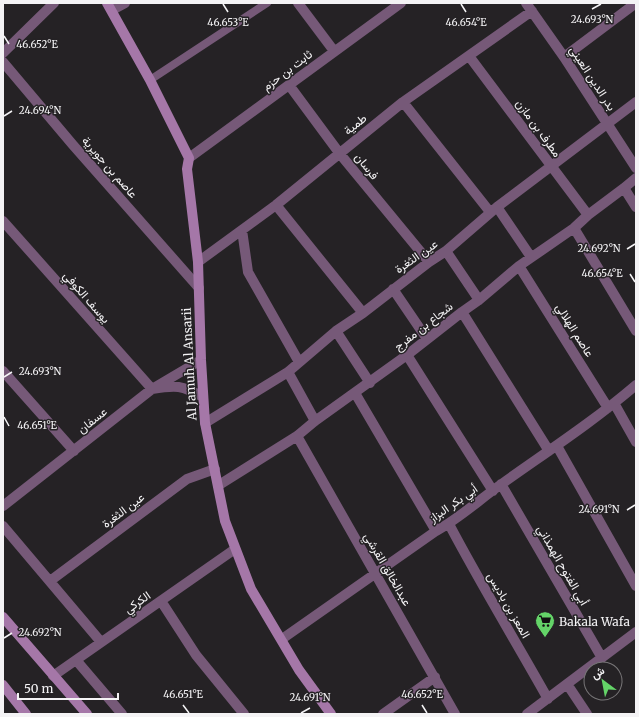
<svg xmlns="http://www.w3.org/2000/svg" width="639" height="717" viewBox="0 0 639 717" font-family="Merriweather,Vazirmatn,serif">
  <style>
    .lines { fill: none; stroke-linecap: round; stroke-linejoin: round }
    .lane { stroke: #765978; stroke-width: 8 }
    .street { stroke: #765978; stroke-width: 10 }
    .secondary { stroke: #a577a8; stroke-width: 10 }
    .ticks { fill: none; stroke: #f4f3f5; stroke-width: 1.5 }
    .labels { text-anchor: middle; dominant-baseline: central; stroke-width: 3; stroke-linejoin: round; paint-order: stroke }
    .street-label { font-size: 12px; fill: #f4f3f5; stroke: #252225 }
    .poi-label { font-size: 12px; fill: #f4f3f5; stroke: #252225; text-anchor: start }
    .ticks-label { font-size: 10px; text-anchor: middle; fill: #f4f3f5; stroke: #252225; stroke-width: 3; stroke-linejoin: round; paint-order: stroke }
  </style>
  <rect width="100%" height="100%" fill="#252225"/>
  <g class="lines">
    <path class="lane" d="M150,80l117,-77"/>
    <path class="street" d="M298,3l36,48
      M526,3l38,54 72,111
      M112,10l13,-7
      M3,53l51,-50
      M469,56l119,159
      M564,57l72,-54
      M3,62l70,83 126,143
      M289,85l51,69 89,108
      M403,102l87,110
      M189,158l212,-155
      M624,188l12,19
      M276,205l87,108
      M497,207l34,50
      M3,221l149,168c24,-4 30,-4 51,8
      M574,228l62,103
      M242,230l6,42 51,90
      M446,251l33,49
      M198,262l78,-57 127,-103 129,-91
      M519,266l89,142
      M393,289l34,50
      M462,312l87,139
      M336,331l34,52
      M407,355l86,136
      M3,371l71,80
      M288,372l27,49
      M355,393l81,138
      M614,403l22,39
      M205,423l83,-51 48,-41 27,-18 66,-51 17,-11 51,-44 139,-105
      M297,436l158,278
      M557,446l79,140
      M501,484l101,174
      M219,485l78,-49 18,-15 92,-66 55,-43 17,-12 40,-34 55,-38 14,-13 36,-27 12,-10
      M3,506l149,-117 49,-29
      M449,524c31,59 66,116 99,175
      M3,526l98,116
      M50,581l137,-102 28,-10
      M161,601l35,54 48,59
      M282,639l154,-108c24,-13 44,-32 67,-48 45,-32 91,-62 133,-98
      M76,660l46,54
      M53,676l182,-127
      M567,684l20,30
      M383,714l52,-37
      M527,714l109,-82"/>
    <path class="secondary" d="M107,3l43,77 39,78 -2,11 11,93 3,98 4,63 20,98 26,68 48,81 32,44
      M3,617l84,97
      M3,685l23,29"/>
  </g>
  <path class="ticks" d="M223,4l5,8M461,4l5,8M592,9l9,-5M4,36l5,8M4,116l8,-5M627,249l8,-5M630,274l5,8M4,377l8,-5M4,417l5,9M627,510l8,-5M4,638l8,-5M183,705l6,8M422,705l5,8M301,713l9,-5"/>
  <defs>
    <g id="supermarket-pin" transform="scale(1)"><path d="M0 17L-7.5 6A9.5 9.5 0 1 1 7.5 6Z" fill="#64d468" stroke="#252225"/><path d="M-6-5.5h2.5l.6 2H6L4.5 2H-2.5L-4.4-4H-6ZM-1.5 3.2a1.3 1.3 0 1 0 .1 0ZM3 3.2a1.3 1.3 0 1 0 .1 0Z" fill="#111"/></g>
  </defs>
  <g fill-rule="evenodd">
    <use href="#supermarket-pin" x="545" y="621"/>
  </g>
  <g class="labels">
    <g class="street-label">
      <text transform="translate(287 70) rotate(-37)">ثابت بن حزم</text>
      <text transform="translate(593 78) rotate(57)">بدر الدين العيني</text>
      <text transform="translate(355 124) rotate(-39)">طمية</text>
      <text transform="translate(539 128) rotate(54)">مطرف بن مازن</text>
      <text transform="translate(367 166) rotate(51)">فرسان</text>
      <text transform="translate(110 167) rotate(49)">عاصم بن جويرية</text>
      <text transform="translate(416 256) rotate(-35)">عين الثغرة</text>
      <text transform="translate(87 297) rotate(49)">يوسف الكوفي</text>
      <text transform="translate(423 326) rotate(-38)">شجاع بن مفرج</text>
      <text transform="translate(575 330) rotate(58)">عاصم الهلالي</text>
      <text transform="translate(189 364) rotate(-93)">Al Jamuh Al Ansarii</text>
      <text transform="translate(92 420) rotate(-38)">عسفان</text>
      <text transform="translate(453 503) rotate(-35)">أبي بكر البزاز</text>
      <text transform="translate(123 510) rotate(-37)">عين الثغرة</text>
      <text transform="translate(563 565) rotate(60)">أبي الفتوح الهمذاني</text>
      <text transform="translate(388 569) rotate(60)">عبدالخالق القرشي</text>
      <text transform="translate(137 602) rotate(-35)">الكركي</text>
      <text transform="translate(509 605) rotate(60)">المعز بن باديس</text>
    </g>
    <g class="poi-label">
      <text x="559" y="621">Bakala Wafa</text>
    </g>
  </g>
  <g class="ticks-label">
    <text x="592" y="23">24.693°N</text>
    <text x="228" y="26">46.653°E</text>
    <text x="466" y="26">46.654°E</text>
    <text x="37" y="48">46.652°E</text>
    <text x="40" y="114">24.694°N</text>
    <text x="599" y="252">24.692°N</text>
    <text x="602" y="277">46.654°E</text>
    <text x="40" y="375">24.693°N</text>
    <text x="37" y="429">46.651°E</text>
    <text x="599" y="513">24.691°N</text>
    <text x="40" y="636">24.692°N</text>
    <text x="183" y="698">46.651°E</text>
    <text x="422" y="698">46.652°E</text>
    <text x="310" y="701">24.691°N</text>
  </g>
  <rect width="639" height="717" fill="none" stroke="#f4f3f5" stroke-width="8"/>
  <g transform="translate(603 681) rotate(328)"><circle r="19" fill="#252225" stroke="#787678"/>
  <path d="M0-3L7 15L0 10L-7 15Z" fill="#64d468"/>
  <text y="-6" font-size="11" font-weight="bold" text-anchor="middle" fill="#f4f3f5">ش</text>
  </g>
  <path d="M18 693v6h100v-6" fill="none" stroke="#f4f3f5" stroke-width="2"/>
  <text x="24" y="693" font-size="12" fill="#f4f3f5" stroke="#252225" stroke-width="3" paint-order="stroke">50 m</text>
</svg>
